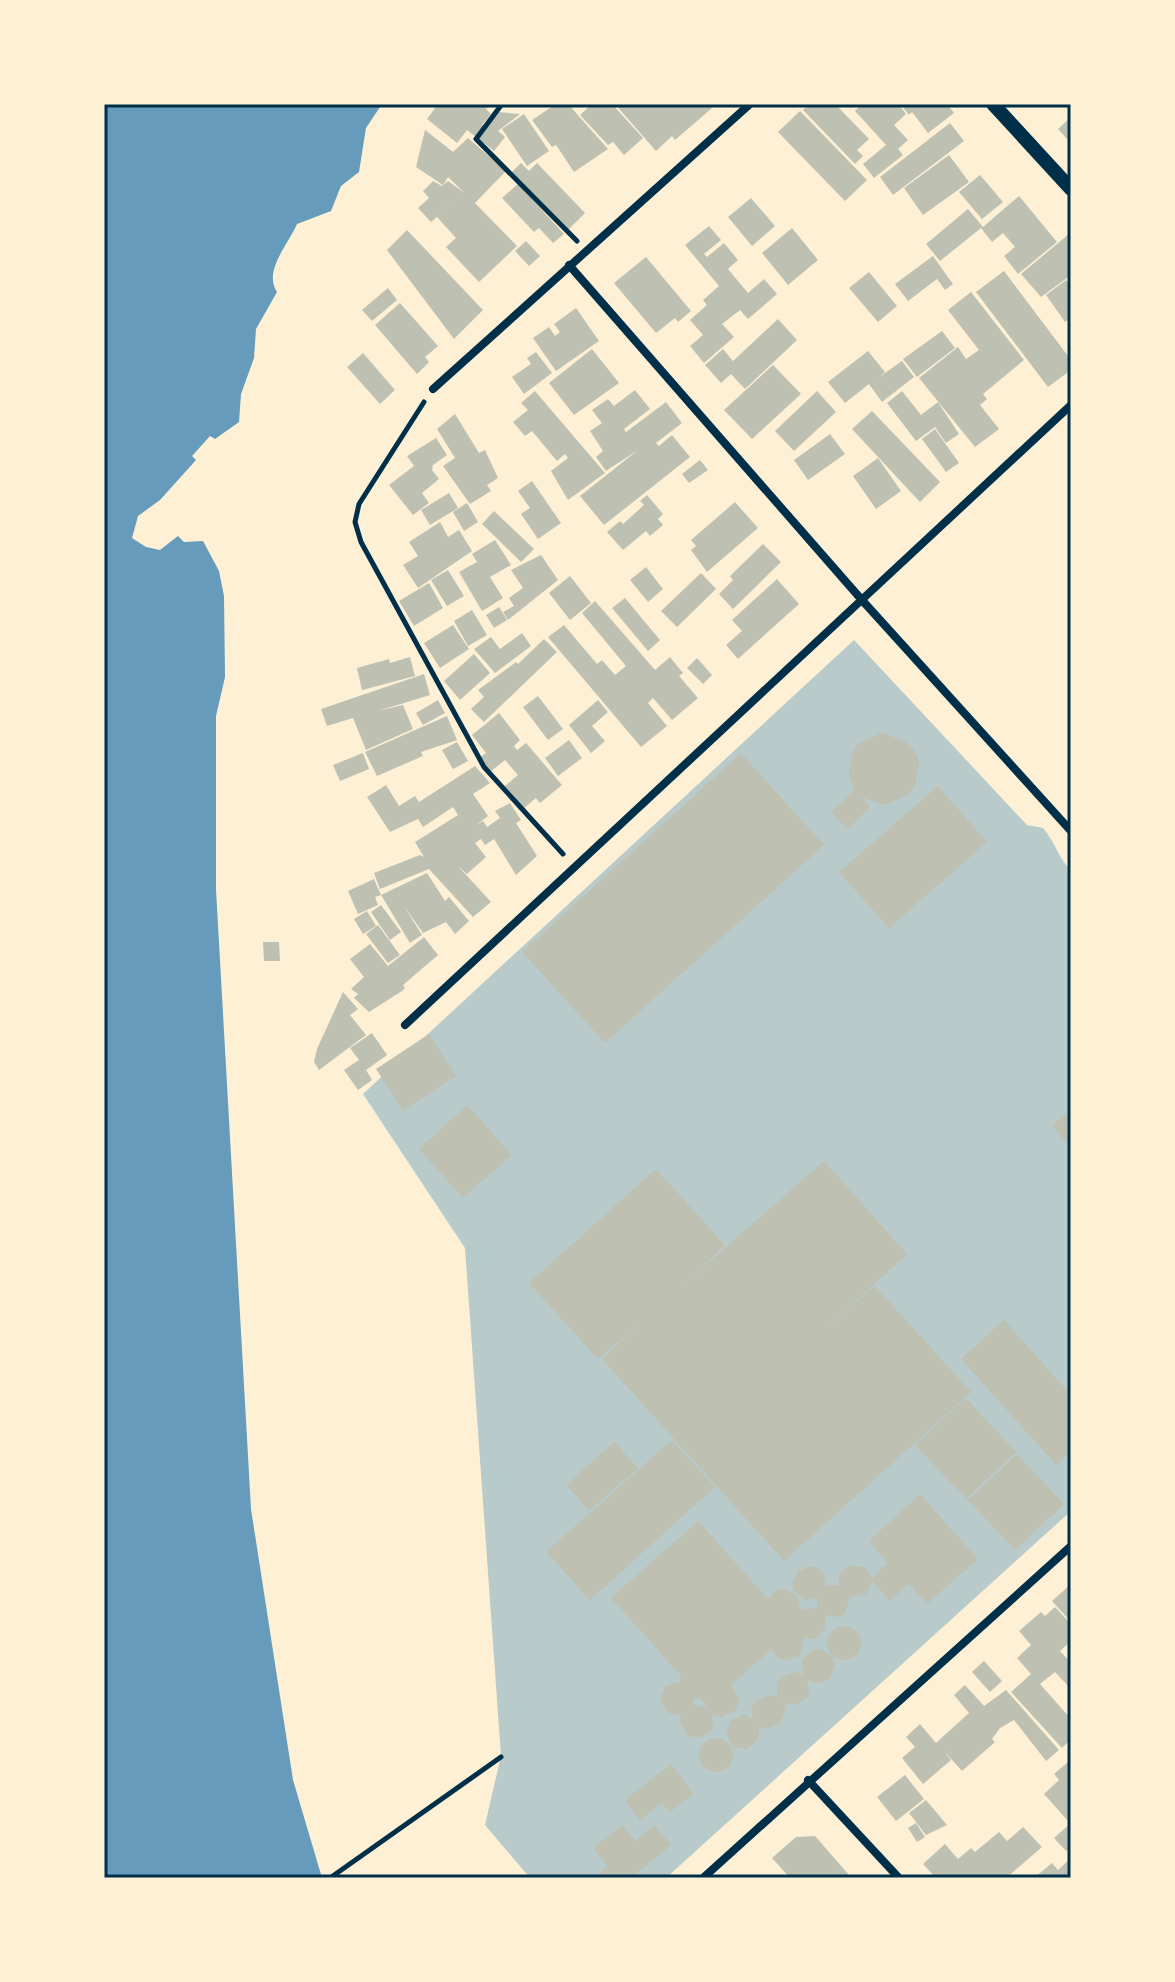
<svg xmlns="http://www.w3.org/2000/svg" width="1175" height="1982" viewBox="0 0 1175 1982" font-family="'Source Serif 4',serif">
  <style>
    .green { fill: #b9caca }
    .water { fill: #669bbc }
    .building { fill: #bec0b2 }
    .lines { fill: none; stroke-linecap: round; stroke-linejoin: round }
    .path { stroke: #003049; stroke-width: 5 }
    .minor { stroke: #003049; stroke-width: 8 }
    .tertiary { stroke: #003049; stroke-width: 14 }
    .neatline { fill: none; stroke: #003049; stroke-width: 3 }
  </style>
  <rect width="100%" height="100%" fill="#fdf0d5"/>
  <path class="green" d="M854,640l173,185 16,3c12,14 15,29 28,43v640l-405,367h-136l-45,-53 16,-69 -36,-508 -102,-154z"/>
  <path class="water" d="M104,104h278l-16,24 -7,44 -18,14 -10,25 -34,13c-9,21 -34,47 -20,68l-21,37 -2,29 -13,36 -2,28 -24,17 -5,-3 -18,20 4,4 -36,40 -22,16 -6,22 14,9 14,3 18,-14 6,6 19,-1 16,30 5,25 1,81 -9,39v174l35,619 42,271 29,98h-218z"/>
  <path class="building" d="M438,104h55l-7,5 5,5 -9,11 2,2 14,-15 22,2 -22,17 7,6 -11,14 -27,-21 -10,13 -30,-24z
    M556,104h12l40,45 -34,23 -18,-27 -4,2 -20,-27z
    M592,104h20l31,34 -19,17 -11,-13 -5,3 -28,-30z
    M615,104h93l4,4 -37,32 -3,-4 -16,15z
    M809,104l10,3 16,-3 34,35 -12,11 6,6 -8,8 -52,-54z
    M862,104h36l8,10 -12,11 14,15 -10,9 5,6 -29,23 -11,-14 23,-19 -31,-34z
    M900,104h47l7,9 -26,20 -16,-21 -3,3z
    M800,111l67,69 -22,21 -67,-69z
    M524,114l25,37 -22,15 -25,-37z
    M1071,117v20l-3,3 -10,-11z
    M950,123l14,18 -71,54 -13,-18z
    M425,130l28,22 15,-14 38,33 -31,32 -27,-26 -5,8 -27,-18z
    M949,155l20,27 -46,33 -19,-27z
    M521,163l8,8 8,-8 48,50 -17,17 -56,-58z
    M980,175l23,27 -21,17 -23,-27z
    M433,181l9,5 6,-5 18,13 51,52 -38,36 -33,-35 10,-9 -19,-21 17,-15 -23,20 -13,-14 11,-10 -6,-7z
    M518,184l46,50 -11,9 -14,-15 -5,4 -32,-34z
    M1019,196l38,46 -39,32 -14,-18 11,-9 -12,-14 -11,9 -11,-14 -41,33 -14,-17 42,-35 15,18z
    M751,198l24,28 -23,20 -24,-29z
    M709,226l12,14 -17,14 3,3 17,-14 14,17 -10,9 20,24 16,-14 13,15 -29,25 -8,-9 -18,14 12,13 -30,26 -14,-17 13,-11 -13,-15 17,-15 -4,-5 16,-14 -34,-41z
    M792,228l26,32 -30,25 -26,-32z
    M407,230l76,80 -29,29 -67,-89z
    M1069,234l2,41 -30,22 -20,-23z
    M526,241l14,15 -11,10 -14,-15z
    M933,256l20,28 -8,6 -8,-11 -29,22 -13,-17z
    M646,257l45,54 -13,11 -3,-4 -19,15 -42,-50z
    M1004,271l67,89v10l-23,17 -72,-95z
    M869,272l28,34 -19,16 -29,-34z
    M1066,280l5,7v31l-6,4 -19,-27z
    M388,288l9,12 -25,21 -10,-11z
    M971,292l53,68 -41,34 4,5 -7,6 19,24 -24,18 -56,-69 39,-31 8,12 13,-9 -31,-40z
    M400,303l38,43 -13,11 4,5 -12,12 -42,-49z
    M576,308l23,33 -43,30 -23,-33 16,-11 6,9 5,-4 -6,-8z
    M778,319l19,21 -52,49 -14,-15 -10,9 -16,-18 18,-16 10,12z
    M942,331l13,17 -38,29 -14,-18z
    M592,349l27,34 -45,32 -25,-32z
    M868,351l17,21 -7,6 24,-17 12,16 -32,25 -13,-18 -24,19 -17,-21z
    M536,352l16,21 -28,21 -12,-17 19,-13 -4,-6z
    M363,353l32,37 -15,14 -33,-37z
    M773,365l28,29 -49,45 -28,-29z
    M635,390l15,19 -26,20 2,3 40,-30 16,21 -26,20 3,3 13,-11 18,22 -86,68 -24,-29 58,-46 -32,21 -10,-14 7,-6 -13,-20 12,-8 -10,-13 16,-11 6,7z
    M535,391l70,82 -37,27 -17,-29 17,-13 -3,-4 -8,7 -25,-30 -7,5 -12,-14 15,-12 -7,-7z
    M817,391l19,21 -42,39 -19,-20z
    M902,391l19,24 17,-13 21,32 -13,9 -11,-16 -19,14 -29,-38z
    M872,411l68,71 -20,20 -68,-73z
    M455,414l24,39 6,-3 13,28 -11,7 4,6 -21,13 -27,-38 12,-8 -18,-29z
    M935,429l24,34 -13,9 -24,-33z
    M830,434l15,20 -37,26 -14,-20z
    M436,438l11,17 -14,10 -1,5 7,9 -17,14 7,10 -16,12 -24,-30 25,-19 -7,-10z
    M878,458l23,33 -25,18 -23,-33z
    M700,460l8,10 -19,13 -7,-9z
    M532,481l29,42 -23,16 -17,-25 9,-6 -12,-17z
    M449,493l9,15 -28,17 -9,-15z
    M647,495l16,19 -5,5 5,6 -13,11 -4,-5 -23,19 -16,-18 13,-11 3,3 21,-19 -4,-4z
    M735,502l23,26 -51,44 -16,-22 5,-4 -5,-6z
    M467,503l11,19 -14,9 -11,-19z
    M494,511l40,38 -13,13 -39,-38z
    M440,522l8,15 11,-7 13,21 -54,37 -15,-23 15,-9 -9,-14z
    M495,540l16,25 -21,12 13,21 -21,13 -23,-39 18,-10 -5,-8z
    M763,544l18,18 -48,47 -14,-15 14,-14 -3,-4z
    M541,555l17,25 -50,40 -5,-8 11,-6 -5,-8 14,-10 -12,-18z
    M646,567l17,22 -15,13 -18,-22z
    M448,570l16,26 -17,10 -16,-26z
    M701,573l15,16 -39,38 -16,-16z
    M570,576l21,27 -21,17 -21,-27z
    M777,579l22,25 -61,55 -12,-14 16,-14 -10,-11z
    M429,583l14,25 -29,18 -15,-25z
    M625,598l35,42 -12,11 -36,-43z
    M595,601l60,69 15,-13 13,16 -4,3 19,22 -26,22 -19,-22 -5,5 19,23 -26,21 -93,-110 16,-12 33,39 5,-4 13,15 11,-9 -44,-53z
    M499,607l8,13 -13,8 -8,-13z
    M472,610l15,25 -19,11 -14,-25z
    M453,625l16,24 -29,19 -16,-25z
    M522,633l9,13 -36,27 -21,-24 17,-12 9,12z
    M544,639l13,13 -73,70 -13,-13 13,-12 -6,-7 38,-28 2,2z
    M474,654l16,19 -30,27 -16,-19z
    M410,657l5,19 -53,14 -5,-22 32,-9 1,4z
    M697,658l15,17 -9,9 -16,-16z
    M424,674l6,21 -52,16 25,-6 10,24 -47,21 -13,-32 -26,8 -6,-17z
    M538,696l25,33 -15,11 -25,-33z
    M438,700l7,13 -22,12 -7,-12z
    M598,700l10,12 -16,14 13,15 -14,12 -22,-28z
    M499,713l21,27 -6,6 3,4 9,-7 36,42 -22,18 -4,-5 -12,10 -19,-22 13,-11 -13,-15 -15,12 -11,-14 7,-5 -14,-18z
    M447,716l10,24 -36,12 2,4 -46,20 -12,-24z
    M882,733l23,8 9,9 5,11 -4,25 -7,9 -23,10 -24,-8 9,10 -22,22 -17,-16 23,-23 -5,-13 3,-24 7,-10z
    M569,740l13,18 -24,18 -13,-18z
    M457,742l11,19 -15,8 -11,-19z
    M363,753l6,16 -29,12 -7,-16z
    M741,753l83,92 -219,198 -83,-91z
    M475,766l15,17 -17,11 15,22 -13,10 8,-5 4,6 13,-9 -5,-7 15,-8 11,17 -5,3 21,33 -21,19 -22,-36 -9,6 -4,-6 -6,4 11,14 -19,17 -9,-8 33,36 -18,15 -44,-48 -49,20 -6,-16 46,-18 4,2 -9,-15 43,-27 -5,-8 -30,20 -5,-8 -28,13 -23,-35 19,-12 13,21 16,-10 4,6z
    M938,786l49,56 -98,86 -50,-56z
    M427,873l18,28 4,-4 20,24 -14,13 -9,-12 -23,11 -19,-27 18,29 -12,8 -29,-48z
    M374,879l7,16 -6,2 3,8 -20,9 -10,-23z
    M381,905l20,27 -11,8 -19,-28z
    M367,911l9,15 -13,8 -9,-15z
    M378,925l22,30 -12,8 -22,-29z
    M424,937l14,18 -35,30 2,3 -3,3 -33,21 -15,-14 4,-4 -7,-5 13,-12 -14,-18 20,-15 18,22z
    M263,942h16l1,19h-16z
    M343,992l15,17 -8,6 16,20 -47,35 -5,-8 3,-13z
    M372,1033l15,22 -21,15 6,10 -14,10 -14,-20 15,-10 -9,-12z
    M429,1034l27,42 -53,35 -27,-42z
    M467,1105l45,50 -49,43 -44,-49z
    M1071,1109v39l-19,-22z
    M824,1161l83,93 -80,74 48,-42 96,106 -187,169 -182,-202 37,-35 -41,35 -69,-76 127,-114 69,76 -41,39z
    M1004,1320l67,75v56l-15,14 -95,-106z
    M966,1398l50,54 -50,47 -51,-54z
    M672,1440l43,47 -125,113 -44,-48z
    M614,1442l24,26 -49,43 -23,-26z
    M1017,1454l47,50 -49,46 -47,-50z
    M920,1494l58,65 -51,45 -18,-20 -19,17 -18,-20 -5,13 -17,3 -5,16 -6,4 -14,-2v14l-10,10 -11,-1 -4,18 -14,4 -8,-2 -6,-9 -41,36 9,14 -5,13 -14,5 -8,-3 -13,-16h-6l-1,7 13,2 6,6 1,15 -11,10 -14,-2 -8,-13 1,-8 -13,-2 -8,-13 5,-14 15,-4 1,-6 -70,-78 87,-77 70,78 10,-10h7l13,8 2,12 18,-1 -1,-10 -10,2 -13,-8 -2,-8 6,-13 14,-5 7,3 5,5 2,12 13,-1v-10l11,-10 15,2 7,11 16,-15 -19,-22z
    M1071,1584v38l-19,-21z
    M1055,1607l16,17v17l-11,10 11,12v26l-16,-17 -15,12 31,35v20l-9,9 -51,-56 20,-18 -14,-16 14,-13 -12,-14 22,-19 4,4z
    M827 1643a17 17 0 1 1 34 0a17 17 0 1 1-34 0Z
    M820,1649l13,8 2,7 -5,15 -14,4 -9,-3 2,15 -11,10 -14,-2 2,7 -6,14 -14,5 -7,-3v12l-11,11 -15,-2 -7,-13 5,-14 14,-5 8,3 -1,-12 5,-6 14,-5 7,2 -1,-14 4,-6 14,-5 8,3 -1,-15 10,-10z
    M984,1661l18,20 -12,11 -18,-20z
    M965,1685l19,21 22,-16 53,60 -13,11 -32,-41 -14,8 -8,11 3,3 -33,29 -18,-20 7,9 -28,24 -21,-26 13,-11 -9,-10 14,-13 16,19 33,-30 -15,-18z
    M699 1755a17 17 0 1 1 34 0a17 17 0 1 1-34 0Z
    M1068,1762l3,4 -3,55 -24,-27 15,-14 -5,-6z
    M671,1764l23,30 -24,18 -8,-9 -22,17 -15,-20z
    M905,1775l19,24 -28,22 -19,-24z
    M926,1800l21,25 -21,10 -17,-22z
    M916,1823l9,14 -8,5 -9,-14z
    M1071,1823v25l-5,3 -12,-13z
    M622,1825l13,16 19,-16 17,20 -40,33h-37l14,-12 -15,-18z
    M1023,1827l19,20 -36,31h-70l-13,-14 22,-20 13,15 13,-11 4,4 24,-20 8,9z
    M815,1836l34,39 -3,3h-56l-18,-20 24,-21z
    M1071,1858v20h-37l18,-15 6,7z"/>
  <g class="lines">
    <path class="path" d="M502,104l-26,35 101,102
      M424,402l-65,102 -4,18 6,20 123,225 79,87
      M330,1878l171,-121"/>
    <path class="minor" d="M569,265l292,334 210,232
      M433,389l317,-285
      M405,1025l666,-620
      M808,1780l91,98
      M703,1878l368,-332"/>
    <path class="tertiary" d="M993,104l78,85"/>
  </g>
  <rect width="1175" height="1982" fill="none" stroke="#fdf0d5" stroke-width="212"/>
  <rect x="106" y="106" width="963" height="1770" class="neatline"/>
</svg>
